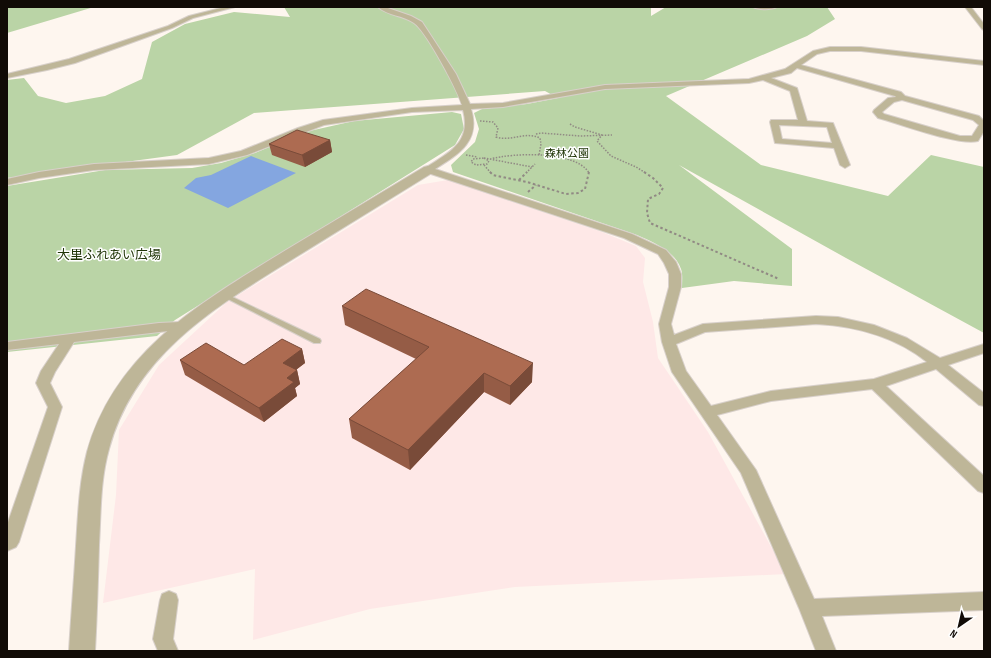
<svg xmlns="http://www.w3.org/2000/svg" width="991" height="658" viewBox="0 0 991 658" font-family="'Sofia Sans Condensed','Noto Sans JP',sans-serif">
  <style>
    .education { fill: #fee8e7 }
    .green { fill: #bad4a6 }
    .water { fill: #84a6e0 }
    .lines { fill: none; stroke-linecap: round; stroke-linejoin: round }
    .service-casing { stroke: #d8d0ca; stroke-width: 2 }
    .minor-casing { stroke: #d8d0ca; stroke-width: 2 }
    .tertiary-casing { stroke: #d8d0ca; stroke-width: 2 }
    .path-far1 { stroke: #918a84; stroke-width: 1.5; stroke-dasharray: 1.5 1.5; stroke-linecap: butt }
    .path { stroke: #918a84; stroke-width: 2; stroke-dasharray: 2.5 2.5; stroke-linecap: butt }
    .service { fill: #beb698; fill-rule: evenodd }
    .minor { fill: #beb698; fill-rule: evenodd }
    .tertiary { fill: #beb698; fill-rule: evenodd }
    .wall { fill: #955c46 }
    .shaded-wall { fill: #794b39 }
    .building { fill: #ad6b51; stroke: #794b39 }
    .labels { text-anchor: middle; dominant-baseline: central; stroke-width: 3; stroke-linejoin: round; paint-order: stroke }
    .far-park-label { font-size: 11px; fill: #213608; stroke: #fff }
    .park-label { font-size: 13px; fill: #213608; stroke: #fff }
  </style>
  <rect width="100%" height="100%" fill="#fef6ef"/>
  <path class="education" d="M448,180l154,52 34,14 9,12 -2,24 10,40 5,36 50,74 78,142 -271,13 -145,22 -117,31 2,-71 -152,34 13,-108 3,-65 40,-65 68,-63 191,-117z"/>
  <path class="green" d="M7,7h87l-87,26z
    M284,7h367v9l15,-9h161l8,12 -28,17 -141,60 95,69 127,31 43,-41 53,12v166l-138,-75 -167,-93 113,84v37l-58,-5 -52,7c0,-6 1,-14 -1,-19 -6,-18 -28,-27 -44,-34l-184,-63 -2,-7 24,-23 4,-13 -5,-16 8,-4 45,-5 31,-6 -13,-7 -291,22 -77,42 -170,23v-98l17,-2 14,18 28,7 39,-7 37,-17 10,-37 33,-18 49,-12 56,5z
    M452,112l9,2 3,15 -9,16 -280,175 -18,16 -150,16v-166l98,-16 87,-2 29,-5 34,-10 50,-21 49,-11z"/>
  <path class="water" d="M251,156l45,17 -68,35 -44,-20 12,-10 15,-3z"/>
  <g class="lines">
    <g class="service-casing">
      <path id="service" d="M224,293l96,46 1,2 -1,2h-6l-92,-47 -1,-1z"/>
    </g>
    <g class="minor-casing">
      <path id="minor" d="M225,7h10l-42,11 -21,10 -97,35 -28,7 -40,8v-4l62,-15 99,-33 21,-10z
        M378,7h7l26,9 11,6 34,52 14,30 33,-1 102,-18 144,-6 36,-10 28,-18 17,-4h31l123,14v4l-123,-14h-31l-13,3 -16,11 100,27 4,4 74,20 5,5v10l-6,10c-20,5 -77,-17 -100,-23l-5,-6 1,-2 14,-12 8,-1 -1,-1 -98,-28 -6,5 -20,5 26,10 10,33 26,2 17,42 -5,3 -5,-3 -6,-17 -59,-5 -5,-21 1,-2h27l-8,-29 -27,-11 -14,3 -144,6 -102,18 -32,2c10,32 -12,45 -36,60l197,65 34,16 10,12 5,12v13l-10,37 3,11 29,-11 113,-8 22,1 36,8 33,13 33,20 44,-14v9l-36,12 36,28v13l-5,-1 -43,-36 -50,17 98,90v17l-6,-2 -106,-102 -101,12 -54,14 39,55 58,129 170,-7v18l-162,6 14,35h-20l-17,-43 -58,-135 -69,-101 -10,-30 -3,-18 10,-37v-13l-5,-11 -6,-9 -34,-16 -199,-66 -2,-2 2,-2c23,-15 47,-25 38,-58l-51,2 -88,13 -77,30 -38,9 -115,6 -55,8 -32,7v-6l32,-7 55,-8 115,-6 32,-7 57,-23 25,-8 89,-12 50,-3c-5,-16 -36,-74 -48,-82 -11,-8 -26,-7 -36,-16zM902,100l71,20 6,5 -7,11h-12l-76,-22 -2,-2 12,-10zM779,125l48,2 5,16 -50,-4zM816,324c39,2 80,13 111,38l-53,17 -103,12 -60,15 -25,-35 -10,-27 29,-12z
        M753,7h24c-5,3 -19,3 -24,0z
        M965,7h6l13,17v6l-2,-1z
        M180,322l5,1 1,3 -1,3 -111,13 -19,30 -5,11 12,24 -43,135 -3,5 -9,4v-26l41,-118 -12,-24 5,-12 18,-27 -52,6v-8l152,-19z
        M169,591l7,3 2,6 -5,39 5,12h-20l-5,-12 7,-39 2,-6z"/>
    </g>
    <g class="tertiary-casing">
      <path id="tertiary" d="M428,166l4,1 2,3 -2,3c-45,28 -91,56 -136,84 -79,49 -161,96 -187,192 -9,32 -8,64 -10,96 -1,35 -2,71 -4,106h-26c2,-35 5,-70 7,-105 2,-31 3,-63 11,-94 28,-101 116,-151 199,-202 46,-28 92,-55 138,-83z"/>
    </g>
    <path class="path-far1" d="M480,121l13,1 5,6 -2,9c15,5 29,-6 44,1l1,6 -2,11
      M570,124l5,3 27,8 -5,6 14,15 25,11 10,6
      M536,134l5,-1 39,3 32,-1
      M466,155l11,2
      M484,158l48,9
      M484,158l5,3 -2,3 -11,1 -5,-3 2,-3z
      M490,159c22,-6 86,-9 99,14
      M484,165l7,8
      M526,173l9,-9"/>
    <path class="path" d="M490,172l3,3 34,7 39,12 12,-1 7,-4 4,-17
      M644,172l9,6 10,10 -4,6 -11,5 -1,14 3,10 129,56
      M519,180l8,-8
      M528,192l8,-7"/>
    <use href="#service" class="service"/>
    <use href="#minor" class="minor"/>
    <use href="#tertiary" class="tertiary"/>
  </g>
  <path class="wall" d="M330,140l2,12 -27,15 -33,-12 -3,-11z
    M342,306l190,76 -22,23 -26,-13 -74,78 -58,-32 -3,-19 67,-60 -71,-34z
    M302,349l3,14 -9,7h1l3,14 -5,4 2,8 -33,26 -79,-47 -5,-15 64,5z"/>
  <path class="shaded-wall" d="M330,140l2,12 -27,15 -3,-12z
    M302,349l3,14 -19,14 -3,-14z
    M533,363l-1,19 -22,23v-19z
    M297,370l3,14 -5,4 2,8 -33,26 -5,-14 28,-30z
    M484,373v19l-74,78 -2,-20z"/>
  <path class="building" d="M297,130l33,10 -28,15 -33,-11z
    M366,289l167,74 -23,23 -26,-13 -76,77 -59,-31 80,-72 -87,-41z
    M282,339l20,10 -19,14 14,7 -10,8 7,4 -35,26 -79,-48 26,-17 38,22z"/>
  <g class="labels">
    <g class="far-park-label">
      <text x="567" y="153">森林公園</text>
    </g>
    <g class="park-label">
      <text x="109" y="255">大里ふれあい広場</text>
    </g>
  </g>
  <rect width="991" height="658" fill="none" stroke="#110b06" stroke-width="16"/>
  <g transform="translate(959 626) rotate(214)" stroke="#ffffff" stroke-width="3" paint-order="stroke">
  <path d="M0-3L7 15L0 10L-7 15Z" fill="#110b06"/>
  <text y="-6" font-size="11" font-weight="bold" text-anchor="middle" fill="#110b06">N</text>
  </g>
</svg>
